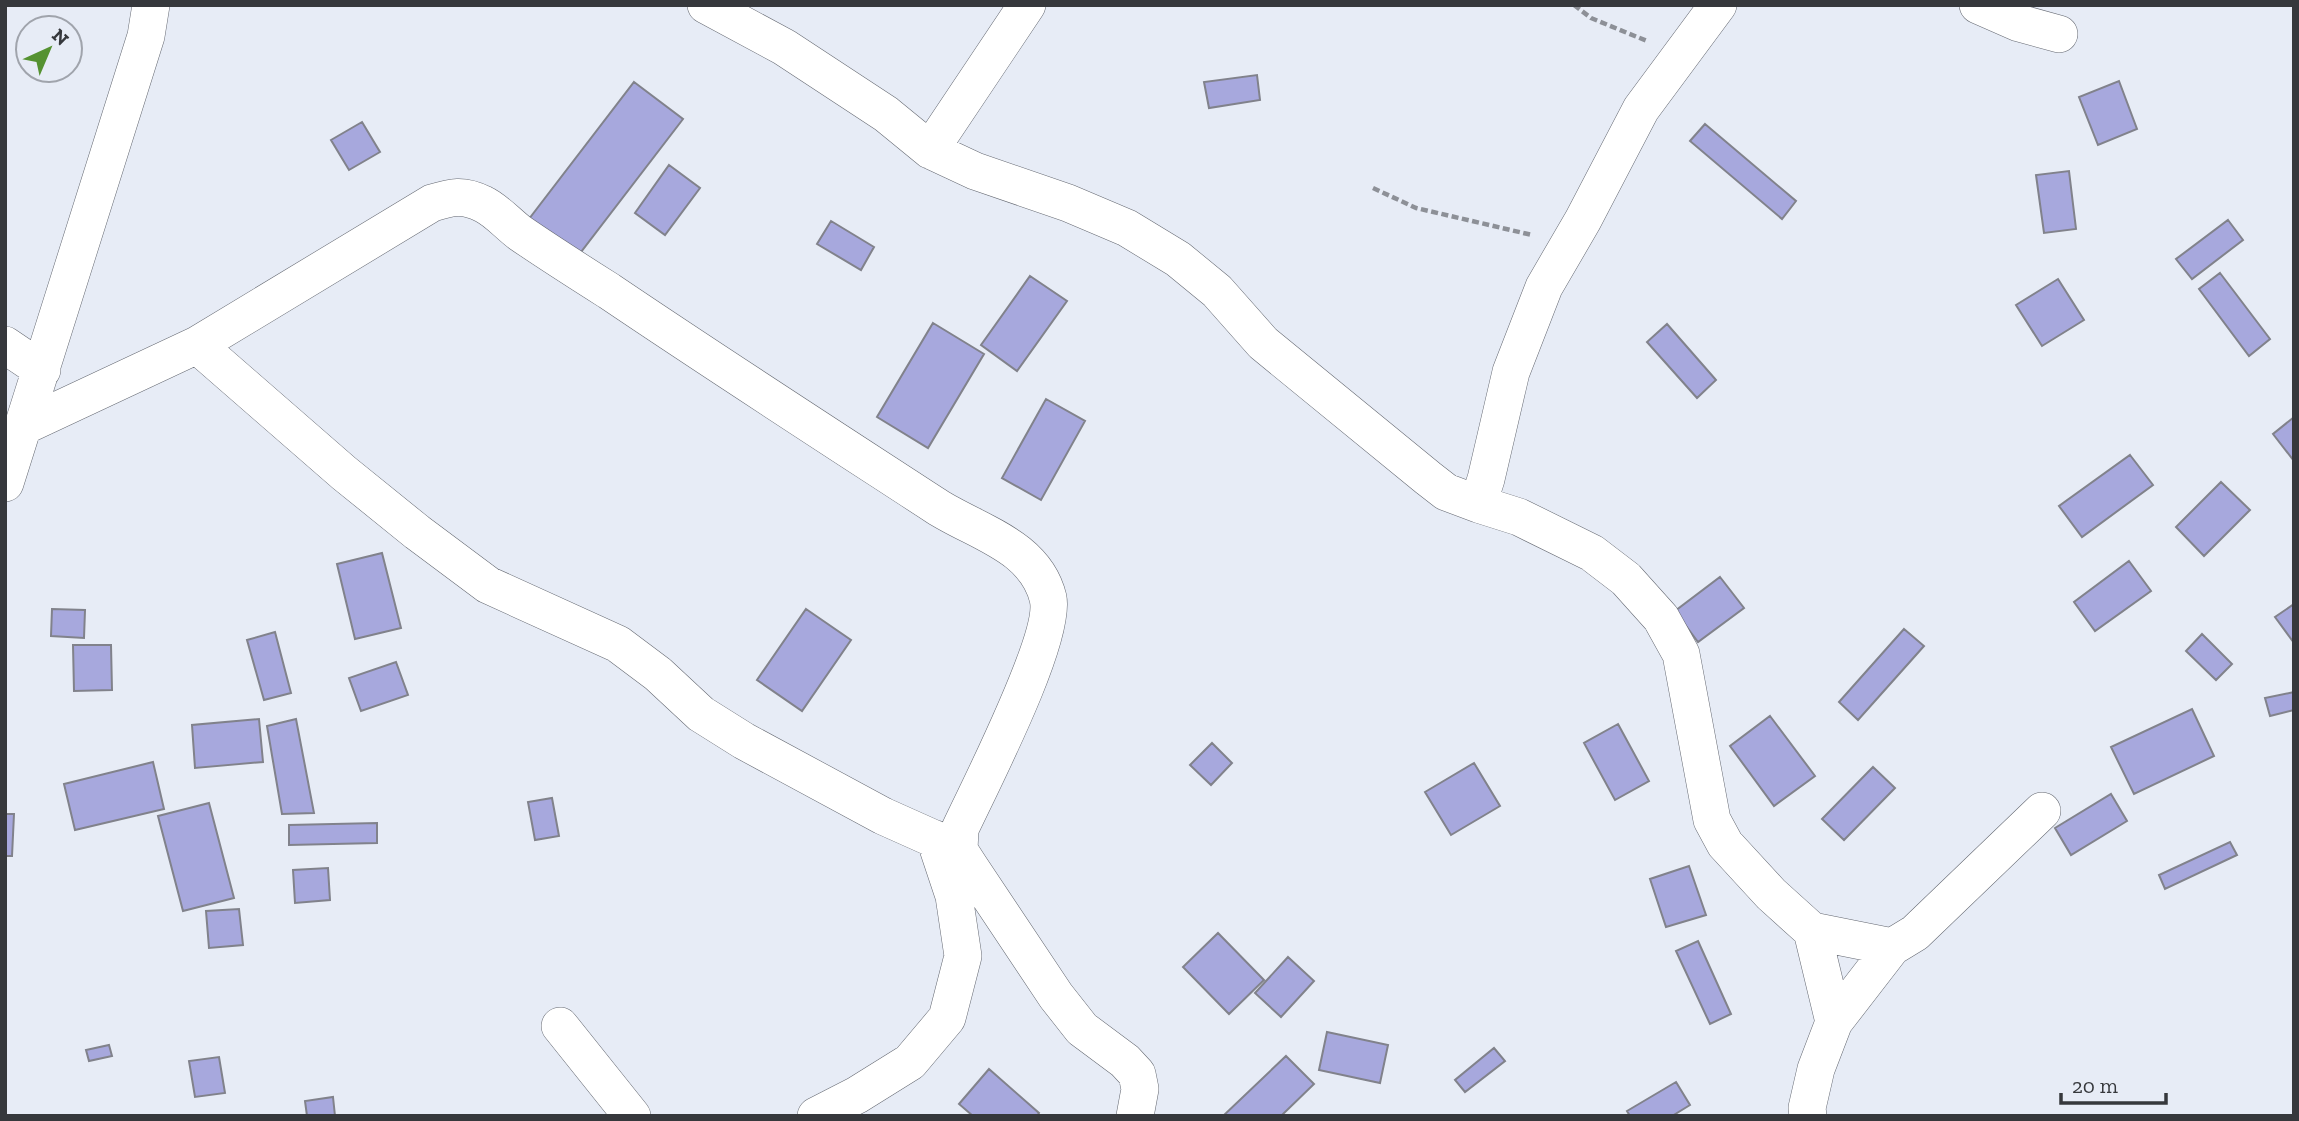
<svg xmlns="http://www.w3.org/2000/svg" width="2299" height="1121" viewBox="0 0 2299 1121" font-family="'Zilla Slab',serif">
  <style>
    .building { fill: #a7a8dd; stroke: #81828b; stroke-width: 2 }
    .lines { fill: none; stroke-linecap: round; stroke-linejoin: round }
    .street-casing { stroke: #656972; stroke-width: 38 }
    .path { stroke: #8d9097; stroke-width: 4.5; stroke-dasharray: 7 3.5; stroke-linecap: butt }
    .street { stroke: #fff; stroke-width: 37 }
  </style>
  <rect width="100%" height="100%" fill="#e7ecf6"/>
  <path class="building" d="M1257,75l3,25 -51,8 -5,-26z
    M2119,81l18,48 -39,16 -19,-48z
    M634,82l49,37 -115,150 -49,-37z
    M362,122l18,30 -31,18 -18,-30z
    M1705,124l91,77 -14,18 -92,-78z
    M669,165l31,23 -35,47 -30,-22z
    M2069,171l7,58 -32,4 -8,-58z
    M2228,220l15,20 -51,39 -16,-20z
    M831,221l43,26 -13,23 -44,-26z
    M2220,273l50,66 -21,17 -50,-67z
    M1030,276l37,25 -50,70 -36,-26z
    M2058,279l26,41 -42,26 -26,-41z
    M933,323l51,31 -56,94 -51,-31z
    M1667,324l49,56 -19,18 -50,-56z
    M1046,399l39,22 -44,79 -39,-22z
    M2294,417v44l-21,-27z
    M2130,455l23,30 -71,52 -23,-31z
    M2221,482l29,28 -46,46 -28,-29z
    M382,553l19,75 -46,11 -18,-75z
    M2129,561l22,30 -56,40 -21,-29z
    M1720,577l24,31 -46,34 -23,-31z
    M2294,604v39l-19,-26z
    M52,609l33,1 -1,28 -33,-2z
    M806,609l45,31 -49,71 -45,-31z
    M1904,629l20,17 -66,74 -19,-18z
    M275,632l16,61 -27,7 -17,-60z
    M2202,634l30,30 -16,16 -30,-29z
    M73,645h38l1,45 -38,1z
    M396,662l12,33 -47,16 -12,-33z
    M2294,692v18l-24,6 -5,-18z
    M2192,709l22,47 -80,38 -23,-47z
    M1770,716l45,60 -41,30 -44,-60z
    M259,719l4,43 -68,6 -3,-43z
    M296,719l18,94 -32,1 -15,-88z
    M1618,724l31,57 -34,19 -31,-57z
    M1212,743l20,20 -21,22 -21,-20z
    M153,762l11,47 -89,21 -11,-46z
    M1474,763l26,43 -49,29 -26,-43z
    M1873,767l22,21 -51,52 -22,-21z
    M2111,794l16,27 -56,34 -16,-27z
    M552,798l7,38 -24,4 -7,-38z
    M209,803l25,95 -51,13 -25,-95z
    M5,814h9l-2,42h-7z
    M377,823v20l-88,2v-20z
    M2230,842l7,13 -72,34 -6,-14z
    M1689,866l17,49 -40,12 -16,-48z
    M328,868l2,32 -35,3 -2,-33z
    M239,909l4,36 -34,3 -3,-37z
    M1218,933l46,47 -35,34 -46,-47z
    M1698,941l33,73 -21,10 -34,-73z
    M1288,957l26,24 -33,36 -26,-24z
    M1327,1032l61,13 -8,38 -61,-13z
    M109,1045l3,11 -23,5 -3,-11z
    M1494,1048l11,13 -40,31 -10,-12z
    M1286,1056l28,28 -33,32h-58z
    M219,1057l6,36 -30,4 -6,-36z
    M989,1069l50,44 -2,3h-64l-14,-12z
    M1676,1082l14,23 -18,11h-42l-3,-5z
    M333,1097l2,19h-28l-2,-15z"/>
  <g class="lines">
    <g class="street-casing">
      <path id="street" d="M706,5l78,42 102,67 44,36 45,21 93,32 59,25 51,31 39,32 46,52 165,135 18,14 32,12
        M1718,5l-77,104 -58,111 -39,67 -33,85 -25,107 -8,25 41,13 73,36 34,26 35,39 20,36 31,166 13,24 46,50 41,37 22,91 -18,47 -9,39 1,8
        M1978,5l41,18 40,11
        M930,150l97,-145
        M5,345l37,25
        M197,345l147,128 73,59 71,53 130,59 40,30 43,40 43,27 139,75 76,34
        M24,426l173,-81 235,-142c20,-6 31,-9 51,1 13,6 25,20 37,29 29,20 59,39 89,58 108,73 218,144 327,215 40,26 99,39 112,92 9,39 -68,188 -88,231l-1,21 11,17 86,129 26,33 43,32 12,13 3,15 -5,27
        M5,483l141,-447 5,-31
        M1812,931l80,16 23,-14 127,-122
        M1834,1022l58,-75
        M560,1026l72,90
        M816,1116l41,-21 53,-33 37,-44 16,-62 -9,-60 -19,-57"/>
    </g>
    <path class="path" d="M1574,5l17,13 56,23
      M1373,188l43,20 116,27"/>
    <use href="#street" class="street"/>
  </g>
  <rect width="2299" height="1121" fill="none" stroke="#36383c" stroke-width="14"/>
  <g transform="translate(49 49) rotate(44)"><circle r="33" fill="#e7ecf6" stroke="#a0a4ac" stroke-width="2"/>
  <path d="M0-5L12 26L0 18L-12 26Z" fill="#559231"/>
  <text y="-10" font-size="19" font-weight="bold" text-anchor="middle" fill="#36383c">N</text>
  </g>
  <path d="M2061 1093v10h105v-10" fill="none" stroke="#36383c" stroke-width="3.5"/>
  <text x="2072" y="1093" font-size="21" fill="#36383c" stroke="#e7ecf6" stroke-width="5" paint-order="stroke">20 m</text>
</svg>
